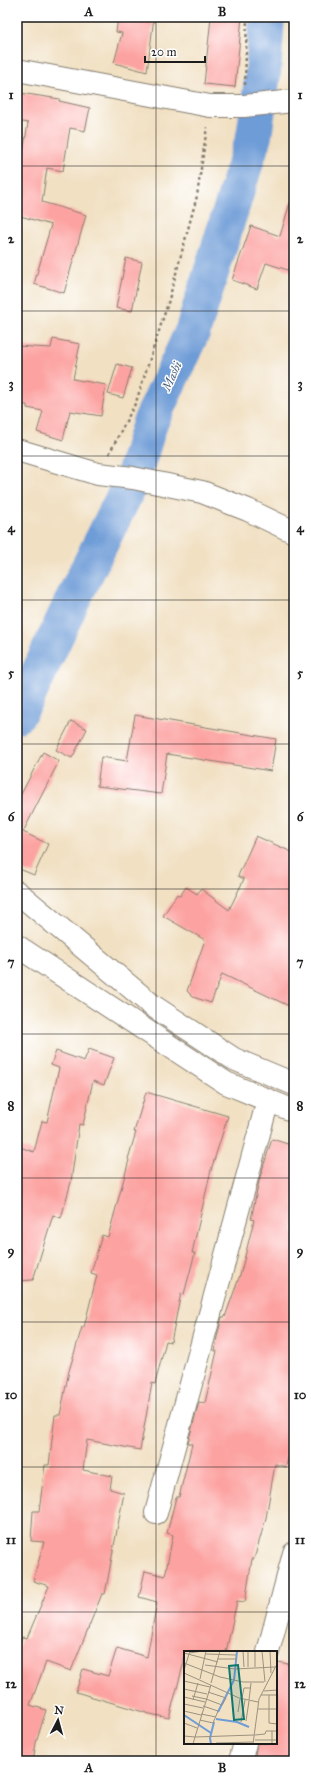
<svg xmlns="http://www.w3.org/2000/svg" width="311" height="1778" viewBox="0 0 311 1778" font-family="'IM FELL Great Primer',serif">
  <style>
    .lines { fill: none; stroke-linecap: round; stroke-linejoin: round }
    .river { stroke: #6e9cd7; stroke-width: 36 }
    .building { fill: #fca3a1 }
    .minor-casing { stroke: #867e6f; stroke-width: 24 }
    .major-casing { stroke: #867e6f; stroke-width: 24 }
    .path { stroke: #867e6f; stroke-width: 2.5; stroke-dasharray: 3 3; stroke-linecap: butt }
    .minor { stroke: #fff; stroke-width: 22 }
    .major { stroke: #fff; stroke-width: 22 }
    .grid { fill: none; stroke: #1c1c1c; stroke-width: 1; stroke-opacity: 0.55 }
    .labels { text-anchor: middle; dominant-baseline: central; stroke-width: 3; stroke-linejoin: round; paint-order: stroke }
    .water-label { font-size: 12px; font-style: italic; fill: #455c7a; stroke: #fff }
    .inset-river { fill: none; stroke: #6e9cd7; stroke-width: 2 }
    .inset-road { fill: none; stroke: #9c9280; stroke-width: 1 }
    .view { fill: #0f766e; fill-opacity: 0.15; stroke: #0f766e; stroke-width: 2 }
    .inset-edge { fill: none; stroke: #1c1c1c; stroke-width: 2 }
    .neatline { fill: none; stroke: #1c1c1c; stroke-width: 1.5 }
    .grid-label { font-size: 13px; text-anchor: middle; font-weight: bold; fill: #1c1c1c }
  </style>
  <rect width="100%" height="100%" fill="#fff"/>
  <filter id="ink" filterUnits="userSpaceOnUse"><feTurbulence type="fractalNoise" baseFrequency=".025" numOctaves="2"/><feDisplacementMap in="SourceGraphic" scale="8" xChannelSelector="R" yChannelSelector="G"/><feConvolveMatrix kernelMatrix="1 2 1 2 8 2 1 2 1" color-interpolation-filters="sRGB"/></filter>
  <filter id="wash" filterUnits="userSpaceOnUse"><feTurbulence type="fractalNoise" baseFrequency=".012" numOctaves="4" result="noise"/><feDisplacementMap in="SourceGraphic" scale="16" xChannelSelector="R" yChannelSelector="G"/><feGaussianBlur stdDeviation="0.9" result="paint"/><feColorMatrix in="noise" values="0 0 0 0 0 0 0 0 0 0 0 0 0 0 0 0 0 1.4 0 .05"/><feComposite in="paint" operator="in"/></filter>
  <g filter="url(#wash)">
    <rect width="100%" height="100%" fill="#f1e0c2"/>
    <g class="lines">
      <path class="river" d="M17,715l9,-15 48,-103 59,-119 17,-55 43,-93 61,-194 9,-63 4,-56"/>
    </g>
    <g id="blocks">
      <path class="building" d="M118,17h36l-7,55 -33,-9 8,-30 -6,-1z
        M211,17h31l-7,70 -31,-3z
        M20,93l40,6 -1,2 31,7 -5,23 -15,-3 -7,43 -16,-3 -5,34 44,13 -22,78 -30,-9 17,-59 -34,-10v-57l5,1 6,-36 -11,-2z
        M290,203h4v69l-28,-9 -9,26 -25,-9 19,-54 29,10z
        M126,258l16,4 -10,49 -16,-3z
        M53,339l27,5 -7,35 33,6 -5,31 -31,-5 -7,29 -26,-8 6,-21 -16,-3v-3l-10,-1v-58l34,2z
        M117,364l15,4 -9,30 -15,-4z
        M135,715l141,24 -5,32 -104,-17 -6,40 -64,-8 4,-29 26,4z
        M71,721l16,8 -15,29 -16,-8z
        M43,752l16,9 -36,71 25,12 -14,31 -17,-7v-66z
        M256,836l38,17v143l-5,10 -67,-32 -11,29 -18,-6 -6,-6 18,-51 -42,-24 14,-22 3,2 6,-9 11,7 4,-5 28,21 15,-31 -6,-3z
        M89,1049l25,9 -10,27 -11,-4 -10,44 -4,-1 -8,58 -10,36 -8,-3 -20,65 -16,1v-135l17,6 8,-31 5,1 12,-54 -8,-3 5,-14 28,10z
        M146,1092l82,24 -17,54 -19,83h3l-11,41 -3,-1 -10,49 -5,-1 -11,43 -3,-1 -12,67 -53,-10 -4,30 29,6 -2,13 14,4 -19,101h-3l-31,77 -25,-9 -16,43 16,5 -10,33 -3,18h-16v-110l5,-14 5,1 22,-52 -16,-5 11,-39 -13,-1 2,-30h6l6,-46h4l6,-50h5l9,-44 13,-44h2l13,-52 -6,-2 11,-38 6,2 21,-77 -1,-1 8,-27h-2z
        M272,1139l22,7v283l-8,38 -11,-3 -9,54 -12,41h-2l-7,43 -8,-1 -11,51h-41l-1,10 -15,56 -19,-4 -74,-22 7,-23 25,7 9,-28 30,9 10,-55 -18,-5 6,-26 20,5 8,-41 -6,-2 9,-36h3l13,-53 -4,-1 11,-41 6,1 12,-52h-2l2,-14 5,-20h3l16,-45 13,-52 -3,-1 9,-42z
        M278,1662l16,3v96h-40l3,-18h19v-73z"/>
    </g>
  </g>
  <g filter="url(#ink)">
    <use href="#blocks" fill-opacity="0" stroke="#867e6f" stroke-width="1"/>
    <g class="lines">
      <g class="minor-casing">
        <path id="minor" d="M17,70l193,36h34l50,-5
          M17,450l81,24 35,4 69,14 46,18 46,22
          M156,1513l112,-413
          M268,1652l26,-99
          M240,1761l5,-18"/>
      </g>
      <g class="major-casing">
        <path id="major" d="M17,892l136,114 81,53 60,25
          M17,946l209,137 68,28"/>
      </g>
      <path class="path" d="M245,85l2,-68
        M109,454l27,-52 32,-99 29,-107 10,-69"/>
      <use href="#minor" class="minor"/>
      <use href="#major" class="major"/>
    </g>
  </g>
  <path class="grid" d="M156,17v1744M17,166h277M17,311h277M17,456h277M17,600h277M17,744h277M17,889h277M17,1034h277M17,1178h277M17,1322h277M17,1467h277M17,1612h277"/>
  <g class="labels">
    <g class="water-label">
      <text transform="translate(172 376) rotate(-65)">Mashi</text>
    </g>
  </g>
  <g transform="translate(184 1651)">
    <rect width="93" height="93" fill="#f1e0c2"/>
    <path class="inset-river" d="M34,61l16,-32 3,-29M0,64l27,18M32,68l21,3 12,5M27,93l-1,-6 4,-16"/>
    <path class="inset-road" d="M59,0l1,16M64,0v16M71,0v16M78,0l3,31M86,0l1,22M0,2l34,9M5,2l14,-2M22,3l30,1M34,8h18M0,12l36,14 23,5h21M21,14l30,4 40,-2M0,19l6,-19M0,22l55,25 19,4M16,28l6,-28M0,30l26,6M27,32l9,-32M0,38l23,5M80,40l13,-1M77,44h16M85,44v28l8,1M8,45l14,3M0,46l21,5M58,47l2,-10h7M22,48l16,6 4,-7 -18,-6M9,49l5,-17M65,49l2,-17M0,53l19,4M74,58h19M0,60l17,4M54,61l2,-13M17,63l15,3M16,69l13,3 5,-12 -15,-5M62,70l3,-20M57,71l4,-22M0,72l13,5M71,84l10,-1 1,-3h11M0,85l11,1 16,-52M71,89h22M32,92l37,-1M9,93l2,-7 59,-2M69,93l6,-45 18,-35M88,93v-13"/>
    <path class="view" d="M54,14l6,54 -10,1 -5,-54z"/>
    <rect width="93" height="93" class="inset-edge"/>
  </g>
  <rect width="311" height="1778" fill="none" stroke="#fff" stroke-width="44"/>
  <g transform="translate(58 1720) rotate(6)" stroke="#ffffff" stroke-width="3" paint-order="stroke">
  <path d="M0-3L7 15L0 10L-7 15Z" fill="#1c1c1c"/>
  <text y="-6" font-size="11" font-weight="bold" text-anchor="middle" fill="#1c1c1c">N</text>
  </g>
  <path d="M145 56v6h60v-6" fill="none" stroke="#1c1c1c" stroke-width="2"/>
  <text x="151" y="56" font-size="12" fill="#1c1c1c" stroke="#ffffff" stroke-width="3" paint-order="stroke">20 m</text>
  <rect x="22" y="22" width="267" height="1734" class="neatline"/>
  <g class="grid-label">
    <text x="89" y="16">A</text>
    <text x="222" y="16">B</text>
    <text x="11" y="99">1</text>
    <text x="300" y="99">1</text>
    <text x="11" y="243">2</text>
    <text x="300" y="243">2</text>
    <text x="11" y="388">3</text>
    <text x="300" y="388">3</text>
    <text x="11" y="532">4</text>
    <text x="300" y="532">4</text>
    <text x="11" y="677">5</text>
    <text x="300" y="677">5</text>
    <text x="11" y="821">6</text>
    <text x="300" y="821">6</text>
    <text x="11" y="966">7</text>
    <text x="300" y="966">7</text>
    <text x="11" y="1110">8</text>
    <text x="300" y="1110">8</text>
    <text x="11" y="1255">9</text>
    <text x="300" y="1255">9</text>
    <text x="11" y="1399">10</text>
    <text x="300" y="1399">10</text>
    <text x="11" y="1544">11</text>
    <text x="300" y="1544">11</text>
    <text x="11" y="1688">12</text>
    <text x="300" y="1688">12</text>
    <text x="89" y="1772">A</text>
    <text x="222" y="1772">B</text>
  </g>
</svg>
